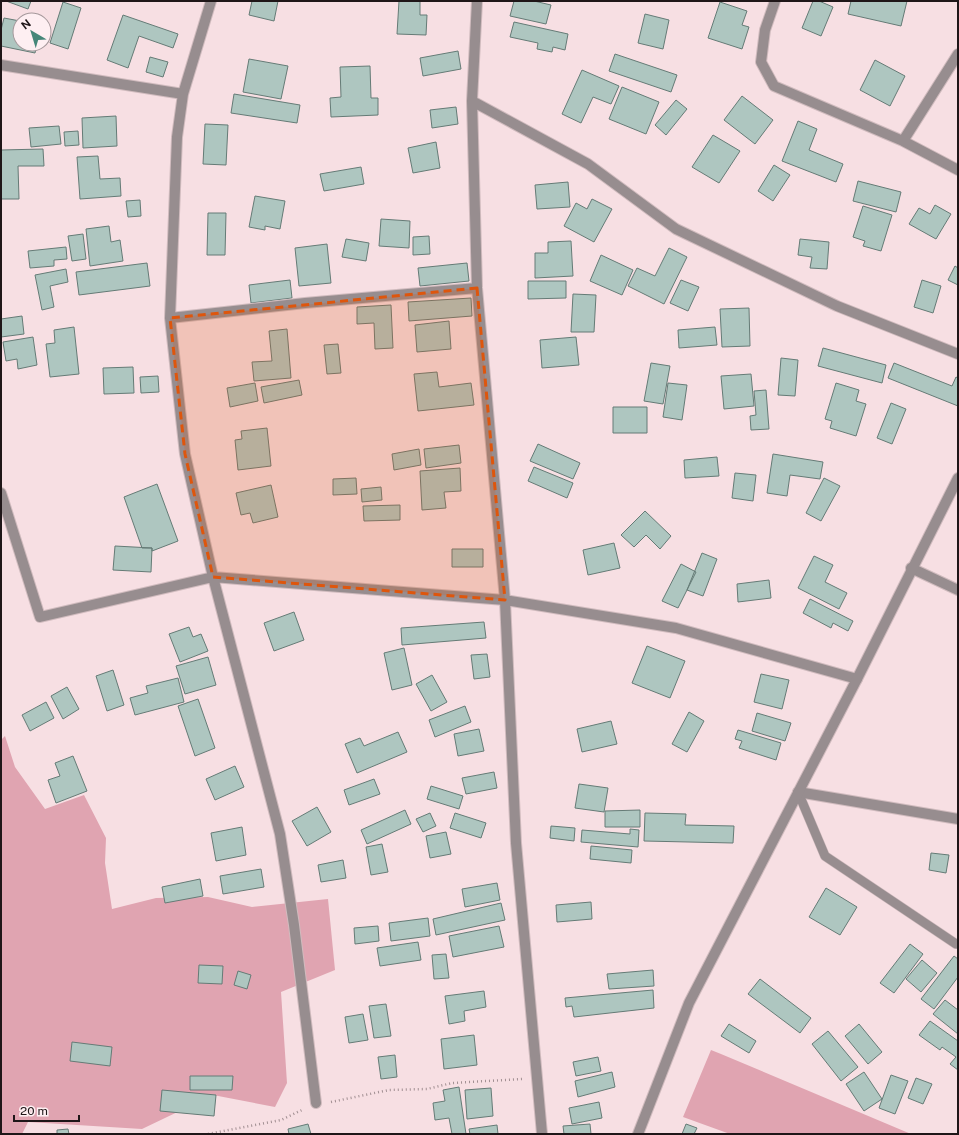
<svg xmlns="http://www.w3.org/2000/svg" width="959" height="1135" viewBox="0 0 959 1135" font-family="'Public Sans',sans-serif">
  <style>
    .forest { fill: #e0a4b1 }
    .building { fill: #aec6c0; stroke: #657b76 }
    .lines { fill: none; stroke-linecap: round; stroke-linejoin: round }
    .service-casing { stroke: #d0bbbe; stroke-width: 10 }
    .minor-casing { stroke: #d0bbbe; stroke-width: 12 }
    .tertiary-casing { stroke: #d0bbbe; stroke-width: 12 }
    .path { stroke: #a18f92; stroke-width: 2.5; stroke-dasharray: 1 3; stroke-linecap: butt }
    .service { stroke: #978d8f; stroke-width: 9 }
    .minor { stroke: #978d8f; stroke-width: 10 }
    .tertiary { stroke: #978d8f; stroke-width: 10 }
    .marked { fill: #de560d; fill-opacity: 0.2; stroke: #de560d; stroke-width: 3; stroke-dasharray: 8 5; stroke-linejoin: round }
  </style>
  <rect width="100%" height="100%" fill="#f7dfe3"/>
  <path class="forest" d="M5,736l10,31 30,42 39,-14 22,43 -1,25 7,46 44,-11 52,-1 44,10 76,-8 7,71 -54,22 6,91 -12,24 -62,-12 -71,34 -114,-7 -6,12h-21v-394z
    M711,1050l10,4 190,80h-181l-47,-17z"/>
  <path class="building" d="M6,1h25l-3,8z
    M252,1h26l-4,20 -25,-6z
    M399,1h21v14h7l-1,20 -29,-1z
    M514,1h20l17,4 -5,19 -36,-8z
    M813,1h6l14,6 -12,29 -19,-8z
    M851,1h56l-6,25 -53,-12z
    M63,2l18,6 -13,41 -18,-6z
    M720,2l27,9 -5,14 7,2 -7,22 -34,-11z
    M645,14l24,6 -6,29 -25,-6z
    M123,15l55,19 -5,14 -34,-12 -11,32 -21,-8z
    M4,18l16,3v23h17l-2,9 -34,-7v-16z
    M514,22l54,12 -3,16 -12,-3 -1,5 -15,-3 1,-6 -28,-6z
    M458,51l3,18 -38,7 -3,-18z
    M615,54l62,21 -6,17 -62,-21z
    M150,57l18,5 -5,15 -17,-5z
    M249,59l39,7 -7,33 -38,-7z
    M875,60l30,16 -15,30 -30,-16z
    M370,66l1,32h7v17l-47,2 -1,-19 11,-1 -1,-30z
    M582,70l37,16 -8,18 -18,-7 -12,26 -19,-9z
    M622,87l37,15 -13,32 -37,-15z
    M234,94l66,11 -3,18 -66,-10z
    M742,96l31,24 -18,24 -31,-24z
    M676,100l11,9 -21,26 -11,-10z
    M456,107l2,17 -26,4 -2,-18z
    M116,116l1,30 -34,2 -1,-30z
    M798,121l19,8 -8,21 34,14 -7,18 -54,-21z
    M205,124l23,1 -2,40 -23,-1z
    M59,126l2,18 -30,3 -2,-19z
    M78,131l1,14 -14,1 -1,-14z
    M713,135l27,16 -21,32 -27,-16z
    M436,142l4,26 -27,5 -5,-25z
    M43,149l1,17h-26l1,33h-18v-49z
    M98,156l2,23 20,-1 1,18 -41,3 -3,-42z
    M774,165l16,10 -17,26 -15,-10z
    M361,167l3,17 -40,7 -4,-17z
    M858,181l43,11 -5,20 -43,-11z
    M568,182l2,25 -33,2 -2,-24z
    M255,196l30,5 -5,28 -15,-3v4l-16,-3z
    M592,199l20,10 -18,33 -30,-16 12,-23 11,6z
    M140,200l1,16 -13,1 -2,-16z
    M935,205l16,9 -15,25 -27,-15 10,-16 11,6z
    M863,206l29,9 -11,36 -18,-5 2,-5 -12,-4z
    M208,213h18l-1,42h-18z
    M381,219l29,2 -1,27 -30,-2z
    M109,226l2,16 9,-2 3,21 -33,5 -4,-37z
    M83,234l3,25 -14,2 -4,-25z
    M429,236l1,18 -17,1v-18z
    M346,239l23,4 -3,18 -24,-4z
    M800,239l29,3 -2,27 -17,-1 2,-11 -14,-2z
    M571,241l2,35 -38,2v-25h13v-11z
    M327,244l4,39 -32,3 -4,-38z
    M66,247l1,12 -13,1v6l-24,2 -2,-17z
    M669,248l18,9 -23,47 -36,-18 9,-18 18,8z
    M601,255l32,15 -11,25 -32,-14z
    M147,263l3,23 -71,9 -3,-23z
    M467,263l2,18 -49,5 -2,-18z
    M955,266l3,2v17l-10,-5z
    M66,269l2,13 -18,4 4,21 -12,3 -7,-35z
    M290,280l2,18 -41,5 -2,-18z
    M681,280l18,7 -11,24 -18,-8z
    M922,280l19,6 -8,27 -19,-6z
    M528,281h38v17l-38,1z
    M573,294l23,1 -2,37h-23z
    M471,298l1,18 -63,5 -1,-19z
    M391,305l2,43 -18,1 -1,-26 -17,1v-17z
    M749,308l1,38 -28,1 -2,-38z
    M22,316l2,18 -23,3v-18z
    M449,321l2,28 -34,3 -2,-27z
    M74,327l5,47 -29,3 -4,-33 9,-1 -1,-13z
    M715,327l2,18 -38,3 -1,-18z
    M287,329l4,49 -37,3 -2,-19 20,-1 -3,-30z
    M33,337l4,28 -19,4 -1,-10 -11,2 -3,-19z
    M576,337l3,28 -37,3 -2,-28z
    M338,344l3,29 -14,1 -3,-29z
    M823,348l63,17 -4,18 -64,-17z
    M781,358l17,2 -3,36 -17,-1z
    M651,363l19,3 -7,38 -19,-3z
    M894,363l58,23 4,-9 2,1v28l-70,-28z
    M133,367l1,26 -30,1 -1,-26z
    M437,372l2,15 32,-4 3,22 -56,6 -4,-37z
    M751,374l3,32 -30,3 -3,-33z
    M158,376l1,16 -18,1 -1,-16z
    M299,380l3,15 -38,8 -3,-16z
    M255,383l3,18 -28,6 -3,-19z
    M668,383l19,2 -5,35 -19,-3z
    M836,383l23,7 -3,11 10,3 -10,32 -26,-8 2,-7 -7,-2z
    M766,390l3,39 -18,1 -1,-14 6,-1 -2,-24z
    M891,403l15,6 -14,35 -15,-6z
    M613,407h34v26h-34z
    M267,428l4,38 -33,4 -3,-30 7,-1 -1,-8z
    M538,444l42,19 -7,16 -43,-18z
    M459,445l2,18 -35,5 -2,-19z
    M419,449l2,16 -27,5 -2,-16z
    M773,454l50,8 -3,17 -30,-4 -3,21 -20,-3z
    M717,457l2,19 -34,2 -1,-18z
    M534,467l39,16 -6,15 -39,-17z
    M460,468l1,23 -17,1 2,16 -24,2 -2,-39z
    M735,473l21,2 -3,26 -21,-3z
    M356,478l1,16 -24,1v-16z
    M824,478l16,8 -19,35 -15,-8z
    M157,484l21,57 -26,10v-3h-10l-18,-51z
    M271,485l7,32 -25,6 -3,-10 -9,2 -5,-22z
    M381,487l1,13 -20,2 -1,-13z
    M400,505v15l-36,1 -1,-15z
    M645,511l26,25 -11,13 -14,-14 -12,12 -13,-12z
    M614,543l6,25 -32,7 -5,-25z
    M115,546l37,2 -1,24 -38,-2z
    M452,549h31v18h-31z
    M702,553l15,6 -14,37 -16,-6z
    M814,556l19,9 -8,17 22,11 -8,16 -41,-21z
    M681,564l15,8 -18,36 -16,-7z
    M769,580l2,18 -33,4 -1,-18z
    M810,599l43,22 -5,10 -15,-8 -2,5 -28,-15z
    M294,612l10,28 -30,11 -10,-28z
    M484,622l2,16 -84,7 -1,-17z
    M189,627l4,10 8,-3 7,17 -28,11 -11,-28z
    M647,646l38,15 -15,37 -38,-15z
    M404,648l8,37 -20,5 -8,-37z
    M487,654l3,23 -16,2 -3,-24z
    M208,657l8,28 -31,9 -9,-28z
    M113,670l11,35 -17,6 -11,-35z
    M761,674l28,6 -7,29 -28,-7z
    M432,675l15,27 -16,9 -15,-27z
    M178,678l6,24 -49,13 -5,-17 18,-5 -2,-7z
    M67,687l12,22 -16,10 -12,-23z
    M198,699l17,49 -20,8 -17,-50z
    M46,702l8,16 -24,13 -8,-16z
    M465,706l6,16 -36,15 -6,-17z
    M689,712l15,9 -17,31 -15,-8z
    M757,713l34,10 -6,18 -33,-10z
    M611,721l6,23 -35,8 -5,-23z
    M479,729l5,22 -26,5 -4,-22z
    M738,730l43,13 -5,17 -37,-12 3,-7 -7,-2z
    M398,732l9,20 -50,21 -12,-29 15,-6 4,8z
    M73,756l14,35 -31,12 -8,-23 12,-4 -5,-13z
    M235,766l9,21 -29,13 -9,-21z
    M494,772l3,16 -31,6 -4,-16z
    M374,779l6,15 -31,11 -5,-15z
    M579,784l29,4 -4,24 -29,-4z
    M431,786l32,10 -4,13 -32,-10z
    M317,807l14,25 -24,14 -15,-25z
    M405,810l6,14 -44,20 -6,-14z
    M640,810v17h-35v-16z
    M430,813l6,13 -13,6 -7,-13z
    M455,813l31,10 -5,15 -31,-10z
    M645,813l41,1 -1,11 49,1 -1,17 -89,-2z
    M551,826l24,2 -1,13 -24,-3z
    M242,827l4,28 -30,6 -5,-28z
    M630,829l9,1 -1,17 -57,-5 1,-12 48,4z
    M446,832l5,22 -21,4 -4,-22z
    M382,844l6,28 -17,3 -5,-28z
    M591,846l41,4 -1,13 -41,-4z
    M931,853l18,2 -3,18 -17,-3z
    M343,860l3,18 -25,4 -3,-17z
    M261,869l3,18 -41,7 -3,-18z
    M200,879l3,17 -38,7 -3,-16z
    M497,883l3,17 -35,7 -3,-18z
    M826,888l31,19 -17,28 -31,-18z
    M591,902l1,17 -35,3 -1,-17z
    M501,903l4,17 -69,15 -3,-16z
    M428,918l2,18 -39,5 -2,-18z
    M378,926l1,15 -24,3 -1,-16z
    M499,926l5,21 -51,10 -4,-21z
    M418,942l3,18 -41,6 -3,-18z
    M910,944l13,10 -29,39 -14,-10z
    M446,954l3,24 -15,1 -2,-24z
    M954,956l4,3v18l-24,32 -13,-10z
    M922,960l15,13 -16,19 -15,-13z
    M199,965l24,1 -1,18 -24,-1z
    M653,970l1,16 -45,3 -2,-15z
    M238,971l13,4 -4,14 -13,-4z
    M760,979l51,39 -11,15 -52,-39z
    M653,990l1,18 -80,9 -2,-11 -6,1 -1,-9z
    M484,991l2,16 -22,4 1,10 -16,3 -4,-28z
    M945,1000l13,10v24l-25,-20z
    M386,1004l5,32 -17,2 -5,-32z
    M363,1014l5,26 -19,3 -4,-26z
    M930,1021l28,20v29l-8,-6 6,-7 -14,-10 -2,3 -21,-15z
    M729,1024l27,17 -7,12 -28,-17z
    M859,1024l23,28 -14,12 -23,-28z
    M828,1031l30,36 -17,14 -29,-37z
    M474,1035l3,30 -33,4 -3,-30z
    M72,1042l40,5 -2,19 -40,-5z
    M395,1055l2,22 -16,2 -3,-22z
    M598,1057l3,14 -25,5 -3,-14z
    M612,1072l3,15 -37,10 -3,-16z
    M864,1072l18,27 -18,12 -18,-27z
    M891,1075l17,6 -13,33 -16,-6z
    M190,1076h43l-1,14h-42z
    M916,1078l16,6 -9,20 -15,-6z
    M459,1087l7,47h-14l-3,-16 -14,2 -2,-17 12,-2 -2,-11z
    M491,1088l2,28 -26,3 -2,-29z
    M162,1090l54,5 -2,21 -54,-5z
    M599,1102l3,16 -30,6 -3,-16z
    M308,1124l3,10h-22l-1,-5z
    M590,1124l1,10h-27l-1,-8z
    M686,1124l11,4 -3,6h-12z
    M497,1125l1,9h-28l-1,-5z
    M68,1129l1,5h-12v-4z"/>
  <g class="lines">
    <g class="service-casing">
      <path id="service" d="M798,792l27,64 131,88"/>
    </g>
    <g class="minor-casing">
      <path id="minor" d="M211,1l-28,93 -6,43 -7,181 15,136 28,123 67,257 14,91 22,178
        M477,1l-5,100 5,187 28,312 11,243 26,291
        M775,1l-10,29 -4,32 13,24 129,55 55,29
        M1,65l182,29
        M472,101l116,63 88,65 161,77 121,48
        M903,141l55,-87
        M170,318l135,-15 172,-15
        M1,493l39,124 173,-40 292,23 171,28 181,51
        M911,568l47,22
        M798,792l160,27"/>
    </g>
    <g class="tertiary-casing">
      <path id="tertiary" d="M638,1134l51,-131 168,-324 101,-201"/>
    </g>
    <path class="path" d="M331,1102l58,-12 38,-1 25,-6 70,-4
      M208,1134l73,-14 21,-10"/>
    <use href="#service" class="service"/>
    <use href="#minor" class="minor"/>
    <use href="#tertiary" class="tertiary"/>
  </g>
  <path class="marked" d="M477,288l28,312 -292,-23 -28,-123 -15,-136z"/>
  <rect width="959" height="1135" fill="none" stroke="#1f1618" stroke-width="4"/>
  <g transform="translate(32 32) rotate(322)"><circle r="19" fill="#feeff2" stroke="#a5989b"/>
  <path d="M0-3L7 15L0 10L-7 15Z" fill="#458779"/>
  <text y="-6" font-size="11" font-weight="bold" text-anchor="middle" fill="#1f1618">N</text>
  </g>
  <path d="M14 1115v6h65v-6" fill="none" stroke="#1f1618" stroke-width="2"/>
  <text x="20" y="1115" font-size="12" fill="#1f1618" stroke="#feeff2" stroke-width="3" paint-order="stroke">20 m</text>
</svg>
